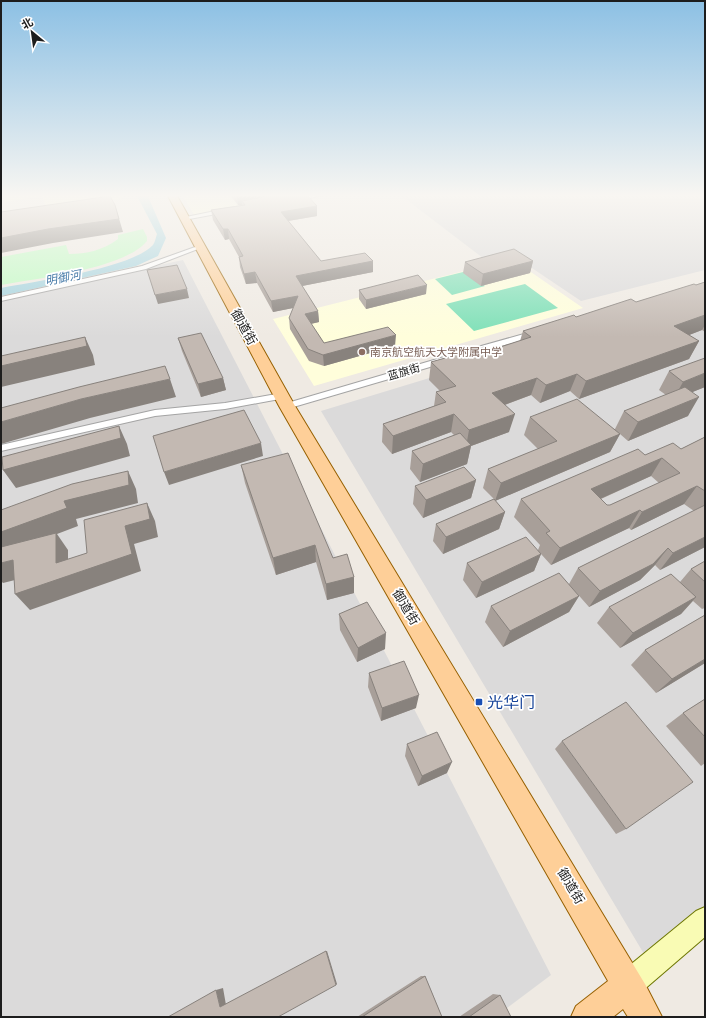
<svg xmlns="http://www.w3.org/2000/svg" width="706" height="1018" viewBox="0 0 706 1018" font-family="'DejaVu Sans','Noto Sans SC',sans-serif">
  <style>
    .residential { fill: #dbdada }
    .education { fill: #fffedb }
    .park { fill: #befbc1 }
    .pitch { fill: #7ee0b7 }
    .water { fill: #a2d2de }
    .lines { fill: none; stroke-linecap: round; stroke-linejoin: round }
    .street-casing { stroke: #a4a4a4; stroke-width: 2 }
    .secondary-casing { stroke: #6d7602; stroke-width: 2 }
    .primary-casing { stroke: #966000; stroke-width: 2 }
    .street { fill: #fff; fill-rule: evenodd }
    .secondary { fill: #f9fbb4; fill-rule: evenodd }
    .primary { fill: #fecf98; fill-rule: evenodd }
    .wall { fill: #a89f99; fill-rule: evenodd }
    .shaded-wall { fill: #88827d }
    .building { fill: #c3b9b2; stroke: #88827d; fill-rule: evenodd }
    .education-dot { fill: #8d6e63; stroke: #fff; stroke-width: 1.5 }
    .transit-dot { fill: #1a4fb4; stroke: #fff; stroke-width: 1.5 }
    .labels { text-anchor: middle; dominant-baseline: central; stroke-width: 3.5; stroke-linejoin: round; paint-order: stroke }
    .far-education-label { font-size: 11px; fill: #785e54; stroke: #fff; text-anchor: start }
    .far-street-label { font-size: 11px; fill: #1d1d1d; stroke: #fff }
    .far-water-label { font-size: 12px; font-style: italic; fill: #4479a7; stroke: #fff }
    .street-label { font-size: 13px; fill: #1d1d1d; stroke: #fff }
    .near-transit-label { font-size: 16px; fill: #164399; stroke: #fff; text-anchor: start }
  </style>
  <rect width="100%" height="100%" fill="#efeae3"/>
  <path class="residential" d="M399,194h306v76l-124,31 -64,-43h-34z
    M183,260l368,715 -56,42h-494v-718z
    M705,294v620l-55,50 -329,-553z"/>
  <path class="education" d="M4,194h118l2,4 -77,12 -5,-14 -37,6z
    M182,194h138l-126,21z
    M512,259l71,49 -269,78 -41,-67z"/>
  <path class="park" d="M143,229l4,8v4c-23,28 -109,37 -146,44v-28l65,-12 3,9c17,0 35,-4 49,-15v-4z"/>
  <path class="pitch" d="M467,271l18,15 -33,9 -17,-16z
    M525,284l33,24 -84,23 -28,-27z"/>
  <path class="water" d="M136,194h11l19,44 -8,18 -22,10 -135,30v-8c35,-7 129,-19 152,-43 2,-3 3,-8 4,-11z"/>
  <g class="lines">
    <g class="street-casing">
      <path id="street" d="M314,194h13l-34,8 -3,-2z
        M225,209l3,2 -1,1 -43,8 -3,-2z
        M198,246l5,1 -57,22 -145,32v-4l141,-31z
        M531,332h3l4,2 -1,2 -64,18h-3l-4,-2 1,-2z
        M444,357l3,1 1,2 -1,2 -157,46h-6l-2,-2 2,-2z
        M282,393l5,3 -2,2 -60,11 -70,7 -154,35v-6l154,-35 70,-7z"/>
    </g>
    <g class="secondary-casing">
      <path id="secondary" d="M705,907v30l-72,62 -10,4 -10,-4 -4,-10 4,-10 83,-68z"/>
    </g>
    <g class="primary-casing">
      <path id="primary" d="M167,194h9l119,212 350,578 17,33h-34l-5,-8 -10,8h-42l5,-11 32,-25 -329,-575z"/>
    </g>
    <use href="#street" class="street"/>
    <use href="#secondary" class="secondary"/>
    <use href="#primary" class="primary"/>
  </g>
  <path class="wall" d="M229,194h77l11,22 -29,5 33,40h52v11l-71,14 16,25 1,11 -8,2 13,19 71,3 -71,20 -15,-5 -19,-32 -1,-11 4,-10 -20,4 -16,-29 -11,1 -6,-17 -1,-10 -10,-18 -4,1 -12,-20 -2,-10 31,-5h-4z
    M697,194h8v3z
    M533,261l-3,12 -49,13 -18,-13 2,-11z
    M705,282v50l-3,-2 -13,5 10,6 -10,18 -110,40 -9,-8 -30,12 -9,-8 -26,10 4,27 -38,14 -4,18 -47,18 -10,-13 2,-18 42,-16 -3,-3 -59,22 -10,-12 1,-18 51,-18 2,-14 4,-1 -11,-11 2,-18 57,-11 32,-10 3,-10 53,-14 60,-15z
    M359,290l67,4 -60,15 -7,-10z
    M178,338l45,40 3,12 -25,7 -19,-46z
    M669,371l36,16 -13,5 -4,24 -60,25 -8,-7 -10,18 -115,49 10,11 -6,17 -56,25 -10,-13 3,-17 58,-25 -11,-11 5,-19 50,-20 -14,-14 6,-18 85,12 9,-18 42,-16 -7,-5z
    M705,437v110l-45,23 -5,-5 -15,15 -51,27 -15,-17 5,6 -10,16 -66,35 -18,-25 6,-16 78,-22 9,-16 116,-57 -10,-7 -53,26 -2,-2 -78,37 -10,-11 -7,17 -58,27 -13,-18 4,-17 71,-13 2,-5 -26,-28 7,-18 124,-44 36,-6zM651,476l8,7 -49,22h-3l-6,-6z
    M241,465l92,93 21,19v16l-27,7 -11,-38 -40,13 -31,-92z
    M476,480l-5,18 -48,20 -10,-14 2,-18z
    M705,561v47l-3,1 -9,-8 -12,13 -61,34 -23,-25 12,-16 71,-25 11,-13z
    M339,614l46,35 -28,13 -17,-32z
    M705,615v48l-49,30 -25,-28 14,-15z
    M369,673l47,35 -35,13 -13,-34z
    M705,699v64l-4,3 -35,-40 17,-13z
    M562,741l64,88 -10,5 -61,-85z
    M407,744l40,29 -29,13 -13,-30z
    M421,976h4l17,41h-85z
    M493,994l7,1 11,22h-52z"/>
  <path class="shaded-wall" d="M237,194h64l-59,7v4h-4z
    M115,205l8,27 -70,11 -52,10v-15z
    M317,206v10l-35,6 -1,-10z
    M223,229h5l1,10 -4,1z
    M373,261v11l-76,15 -1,-11z
    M533,261l-3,12 -49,13 2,-12z
    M255,272l2,11 -11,1 -2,-10z
    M427,285l-1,9 -60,15v-9z
    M187,289l2,9 -31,6 -3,-9z
    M298,296v11l-25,5 -2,-11z
    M318,311l1,11 -14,3v-11z
    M705,315v10l-3,5 -36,14 8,-18z
    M396,335l-1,11 -71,20 -1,-11z
    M85,337l8,18 2,10 -94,22v-21z
    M699,341l-10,18 -110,40 7,-18z
    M705,373v14l-32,13 10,-18z
    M577,374l-7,17 -30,12 6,-18z
    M223,378l3,12 -25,7 -3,-13z
    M537,378l-6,17 -43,16 4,-18z
    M170,379l6,18 -86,21 -89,26v-22l80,-23z
    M699,397l-11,19 -60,25 10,-19z
    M454,414l-3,18 -59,22 1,-18z
    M515,414l-6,18 -38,14 -4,18 -47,18 3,-18 43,-17 3,-17z
    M119,426l8,18 3,12 -114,32 -13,-18z
    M620,434l-10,18 -115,49 6,-18z
    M261,443l2,13 -94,29 -5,-13z
    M662,458l-11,18 -69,31 9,-18z
    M128,471l8,18 2,14 -62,16 2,7 -21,8 11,16v26l57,-50 22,-23 8,18 3,16 -24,7 7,27 -111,39 -15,-16 41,-31 -55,-8v-23l63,-31z
    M476,480l-5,18 -48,20 3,-18z
    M697,486l-13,18 -53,26 11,-18z
    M640,510l-11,18 -78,37 9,-17z
    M505,512l-6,17 -56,25 3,-17z
    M705,537v10l-45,23 13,-17z
    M315,545l1,17 -40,13 -3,-17z
    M668,548l-13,17 -15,15 -51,27 11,-16z
    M541,554l-7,17 -58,27 6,-16z
    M13,560l14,17 -24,6 -2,-2v-18z
    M354,577v16l-27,7 -1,-16z
    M579,596l-10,16 -66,35 7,-16z
    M696,597l-15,17 -61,34 13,-15z
    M386,633l-1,16 -28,13 1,-14z
    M705,659v4l-49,30 16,-14z
    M419,695l-3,13 -35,13 1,-13z
    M452,762l-5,11 -29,13 4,-10z
    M326,951h1l10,33 -1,1z
    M223,988l3,17 -6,2 -4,-17z"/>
  <path class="building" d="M279,194h27l11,12 -36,6 40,49 44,-8 8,8 -77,15 22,35 -13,3 19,29 64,-16 8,8 -73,20 -15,-6 -19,-31 9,-22 -27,5 -16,-29 -11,2 -5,-17 4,-1 -15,-27h-5l-12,-19 34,-5 -3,-4z
    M110,196l5,9 4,14 -71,10 -47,9v-26z
    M514,249l19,12 -50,13 -18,-12z
    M177,265l10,24 -32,6 -8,-25z
    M418,275l9,10 -61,15 -7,-10z
    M705,282v33l-31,11 25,15 -113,40 -9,-7 -31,11 -9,-7 -45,15 23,21 -46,16 -15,-16 -61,22 -10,-12 63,-22 -10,-10 20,-6 -25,-24 53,-15 4,4 43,-14 -8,-6 51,-16 2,2 55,-18 5,3 58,-18 2,1z
    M201,333l22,45 -25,6 -20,-46z
    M85,337l2,9 -86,20v-10z
    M705,358v15l-22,9 -14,-11z
    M165,366l5,13 -89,20 -80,23v-14l78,-21z
    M685,387l14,10 -61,25 -14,-11z
    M577,399l43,35 -119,49 -13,-14 69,-28 -27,-24z
    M244,410l17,33 -97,29 -11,-36z
    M119,426l2,12 -118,32 -1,-13z
    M460,433l11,12 -48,19 -11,-13z
    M705,437v54l-8,-5 -55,26 -2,-2 -80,38 -14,-15 4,-2 -29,-32 117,-50 7,6 28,-12 8,6zM662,458l18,15 -70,32h-3l-16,-16z
    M288,453l45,105 14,-4 7,23 -28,7 -11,-39 -42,13 -32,-93z
    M464,467l12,13 -50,20 -11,-14z
    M128,471l1,14 -65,16 3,7 -66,24v-22l71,-26z
    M494,499l11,13 -59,25 -10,-13z
    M147,503l3,16 -25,7 7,28 -117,40 -2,-34 -12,3v-16l55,-14v30l31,-10 -3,-33z
    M705,505v32l-32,16 -5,-5 -15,16 -53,27 -22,-23z
    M526,537l15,17 -59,28 -15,-19z
    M705,561v21l-14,-13z
    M559,573l20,23 -69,35 -19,-25z
    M671,574l25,23 -63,36 -24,-26z
    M367,602l19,31 -28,15 -19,-34z
    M705,615v44l-33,20 -27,-29z
    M404,661l15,34 -37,13 -13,-35z
    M705,699v38l-22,-24z
    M626,702l67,80 -67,47 -64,-88z
    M437,732l15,30 -30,14 -15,-32z
    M326,951l10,34 -58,32h-110l48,-27 4,17z
    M425,976l17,41h-80z
    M500,995l11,22h-42z"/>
  <linearGradient id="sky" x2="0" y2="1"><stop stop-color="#8cc0e4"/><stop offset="0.58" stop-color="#f8f6f2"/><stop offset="1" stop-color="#f8f6f2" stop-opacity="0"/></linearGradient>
  <rect width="706" height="337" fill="url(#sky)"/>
  <circle class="education-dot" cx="362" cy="352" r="4"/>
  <rect class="transit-dot" x="475" y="698" width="8" height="8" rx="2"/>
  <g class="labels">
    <g class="far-education-label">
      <text x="370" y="352">南京航空航天大学附属中学</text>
    </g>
    <g class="far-street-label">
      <text transform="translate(404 372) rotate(-16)">蓝旗街</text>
    </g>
    <g class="far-water-label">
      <text transform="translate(63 278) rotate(-11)">明御河</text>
    </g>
    <g class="street-label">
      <text transform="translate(244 327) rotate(61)">御道街</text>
      <text transform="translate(406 607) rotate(59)">御道街</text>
      <text transform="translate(571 886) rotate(59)">御道街</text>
    </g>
    <g class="near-transit-label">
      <text x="487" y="702">光华门</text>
    </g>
  </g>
  <rect width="706" height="1018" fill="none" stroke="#1d1d1d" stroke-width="4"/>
  <g transform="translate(32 32) rotate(331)" stroke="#ffffff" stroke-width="3" paint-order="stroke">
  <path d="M0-3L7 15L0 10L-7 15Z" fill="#1d1d1d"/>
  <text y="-6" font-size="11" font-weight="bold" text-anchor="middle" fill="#1d1d1d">北</text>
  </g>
</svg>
